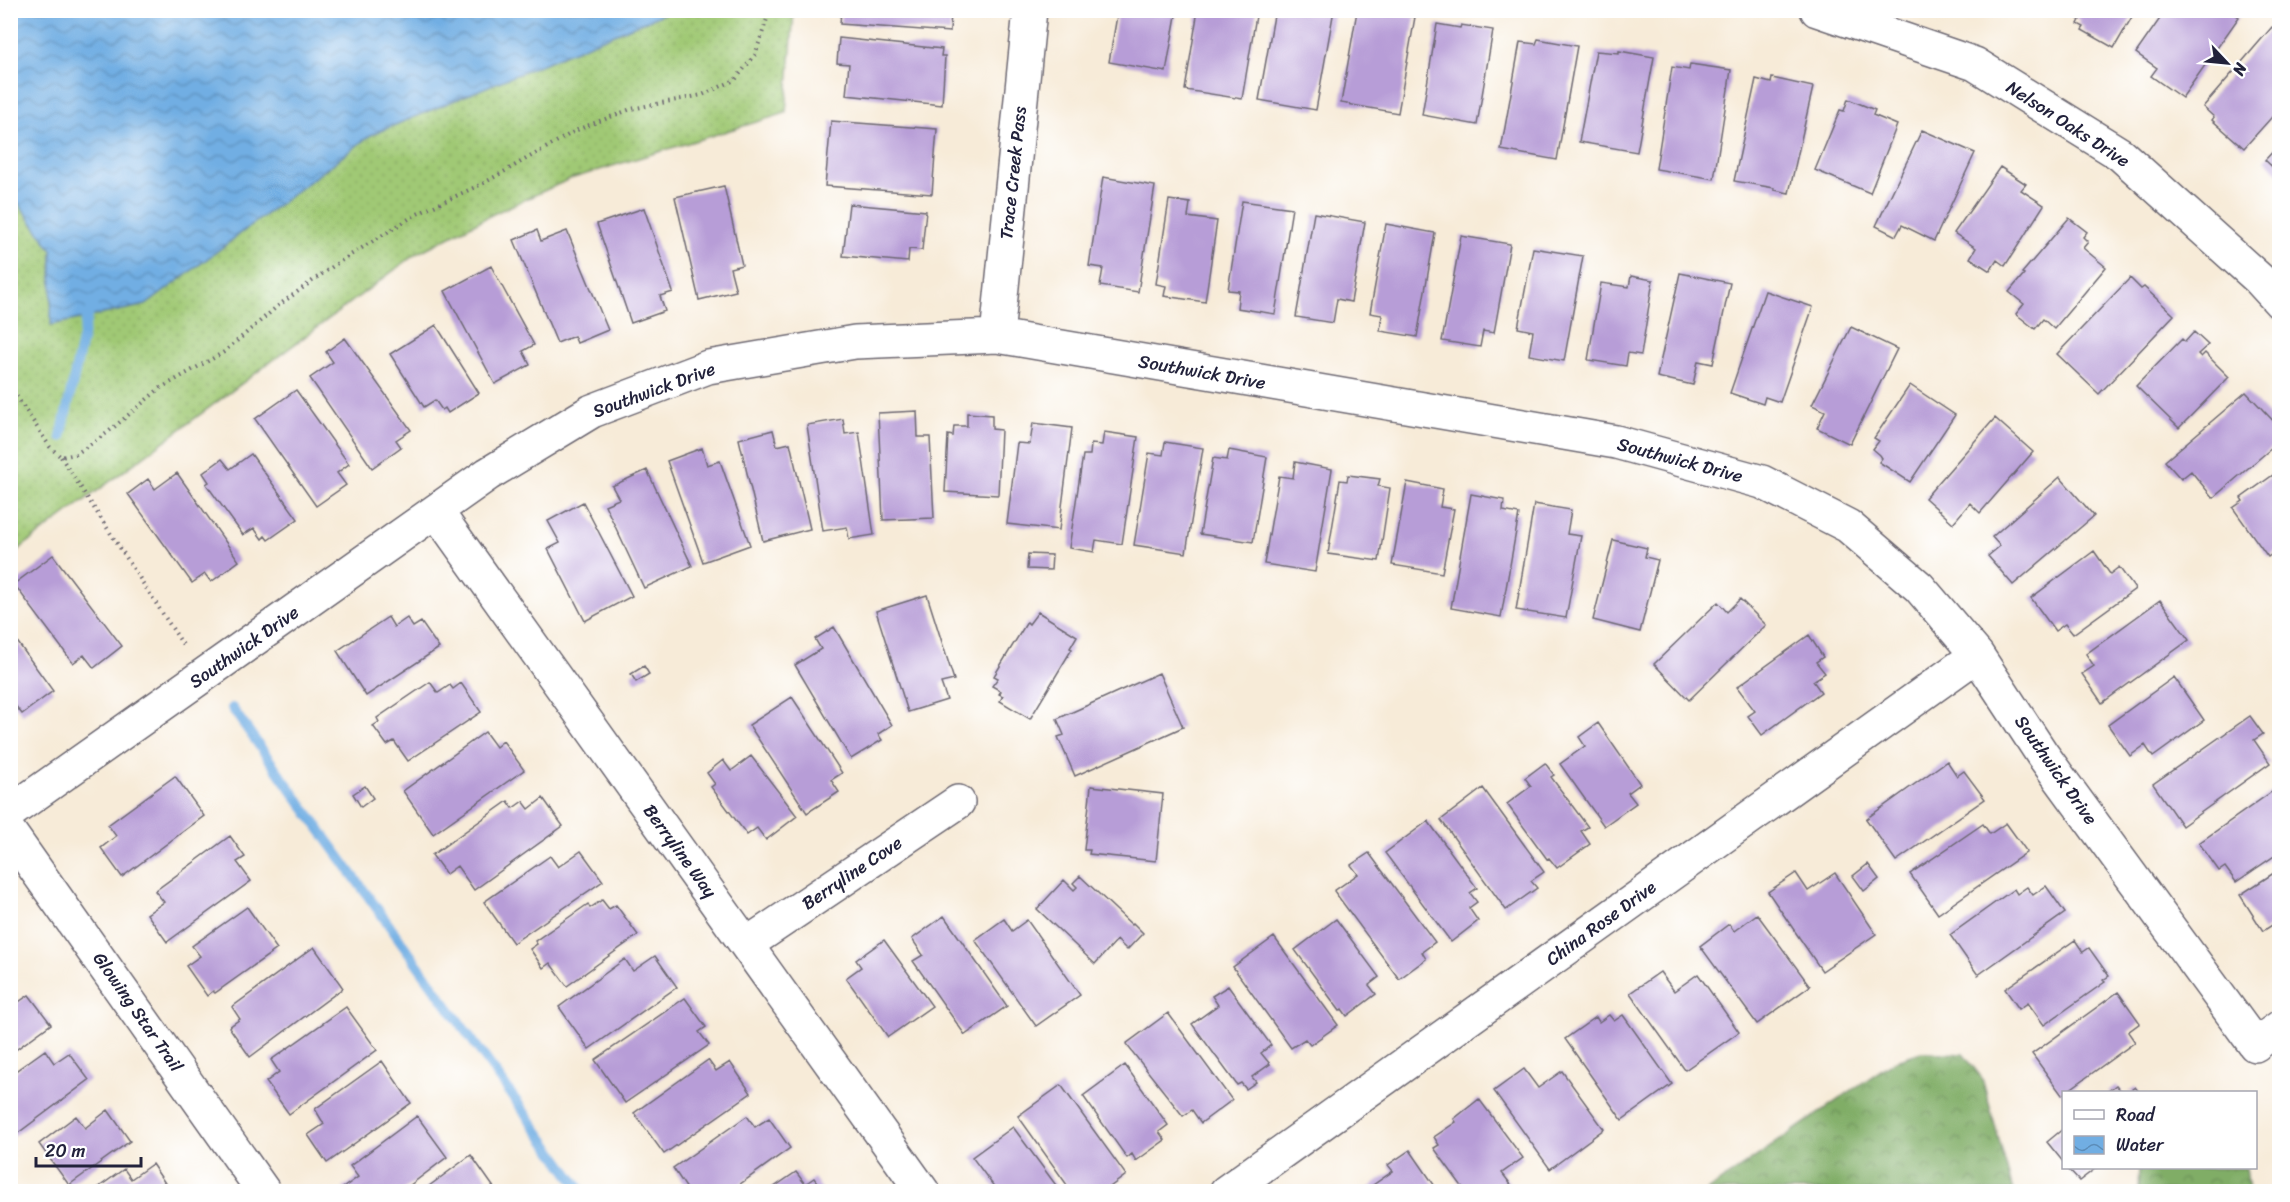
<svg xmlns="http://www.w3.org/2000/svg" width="2290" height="1202" viewBox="0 0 2290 1202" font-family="Sriracha,sans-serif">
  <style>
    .grass { fill: url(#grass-dots); stroke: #617658; stroke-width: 1.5 }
    .forest { fill: url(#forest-crowns); stroke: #516850; stroke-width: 1.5 }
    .water { fill: url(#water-waves); stroke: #4a688f; stroke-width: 1.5 }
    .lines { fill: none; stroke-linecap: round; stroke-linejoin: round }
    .stream { stroke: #71aee3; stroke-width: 10 }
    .building { fill: #b79dd7 }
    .minor-casing { stroke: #6d6872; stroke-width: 36 }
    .path { stroke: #6d6872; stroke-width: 4; stroke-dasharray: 1.5 4.5; stroke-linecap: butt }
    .minor { stroke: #fff; stroke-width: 33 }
    .labels { text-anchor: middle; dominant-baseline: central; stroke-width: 4.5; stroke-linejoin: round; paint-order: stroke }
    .street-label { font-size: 18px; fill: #22223b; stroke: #fff }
  </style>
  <defs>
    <pattern id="grass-dots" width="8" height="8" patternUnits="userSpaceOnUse" patternTransform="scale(1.5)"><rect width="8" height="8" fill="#a0c975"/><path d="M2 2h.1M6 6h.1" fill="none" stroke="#8aac66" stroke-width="1.8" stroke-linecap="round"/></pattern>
    <pattern id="forest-crowns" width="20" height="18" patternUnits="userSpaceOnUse" patternTransform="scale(1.5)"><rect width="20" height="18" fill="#80ad66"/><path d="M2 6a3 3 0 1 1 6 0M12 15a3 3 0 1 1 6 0" fill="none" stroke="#688c55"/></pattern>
    <pattern id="water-waves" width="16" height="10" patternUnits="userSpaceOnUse" patternTransform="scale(1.5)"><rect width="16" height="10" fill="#71aee3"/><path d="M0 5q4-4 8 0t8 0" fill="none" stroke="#5c8db9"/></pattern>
  </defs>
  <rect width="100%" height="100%" fill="#fff"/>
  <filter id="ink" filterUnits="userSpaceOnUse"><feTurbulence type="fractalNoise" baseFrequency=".0167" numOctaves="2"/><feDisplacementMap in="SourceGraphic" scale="12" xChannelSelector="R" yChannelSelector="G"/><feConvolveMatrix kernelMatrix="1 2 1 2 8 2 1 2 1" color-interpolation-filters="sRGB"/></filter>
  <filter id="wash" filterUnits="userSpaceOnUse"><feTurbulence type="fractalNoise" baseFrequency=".008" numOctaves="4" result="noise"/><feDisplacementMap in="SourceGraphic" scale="24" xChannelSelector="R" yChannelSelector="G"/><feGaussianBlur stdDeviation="1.35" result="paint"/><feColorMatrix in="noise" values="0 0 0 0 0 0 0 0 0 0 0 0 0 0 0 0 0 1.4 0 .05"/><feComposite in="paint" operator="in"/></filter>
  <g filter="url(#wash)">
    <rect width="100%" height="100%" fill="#f7ebd8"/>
    <path class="grass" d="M11,11h783l-8,102 -216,66 -77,35 -77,40 -405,301z"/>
    <path class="forest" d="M1921,1052l42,2 19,24 31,113h-306l187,-130z
      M2139,1168h107l3,23h-111z"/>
    <path class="water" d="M11,10h659v1l-299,124 -225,170 -95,20 1,-75 -41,-57z"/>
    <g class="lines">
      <path class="stream" d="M61,437l26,-120 6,-10
        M232,708l350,484"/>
    </g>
    <g id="blocks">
      <path class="building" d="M841,10h110l-1,22 -110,-8z
        M1118,10h59l-11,62 -57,-10z
        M1198,10h59l-15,89 -57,-9z
        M1275,10h59l-18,100 -57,-10z
        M2071,10h65l-22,38 -32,-18 2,-3 -6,-3 2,-4 -10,-6z
        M2166,10h63l10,7 -57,81 -31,-22 6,-8 -21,-15z
        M1357,11l58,6 -17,96 -57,-10z
        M1437,24l23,4 1,-3 32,5 -16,95 -55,-10z
        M2272,27l8,6v75l-36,40 -32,-28 2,-3 -11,-10z
        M839,38l103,11 -1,7h4l-3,49 -96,-10 3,-31 -12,-1z
        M1538,39l39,7 -20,114 -56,-10 19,-108 16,2z
        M1596,51l23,2v-2l35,6 -17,95 -58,-10z
        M1690,64l41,6 -17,109 -58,-10 16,-102 17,3z
        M1772,78l41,9 -24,106 -15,-3v-2l-40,-7 22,-102 15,4z
        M1848,99l27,11 -2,5 24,10 -27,68 -55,-23 25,-60 4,1z
        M831,121l106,8 -5,65 -107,-8z
        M1922,130l53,23 -41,88 -32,-16 -6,11 -20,-10z
        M2280,144v30l-15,-14z
        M2000,167l26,17 -5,6 23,15 -39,61 -8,-6 -7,11 -20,-13 6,-10 -22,-15z
        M1103,177l52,9 -17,106 -38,-6 3,-18 -14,-2z
        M724,186l18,79 -12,3 6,23 -37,9 -24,-103z
        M1169,200l21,3 -2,14 29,4 -12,81 -41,-6 2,-10 -10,-2z
        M1242,201l50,7 -17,106 -38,-6 2,-17 -11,-1z
        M849,204l77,7 -4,39 -13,-1 -1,13 -65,-6z
        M644,208l29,84 -13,4 5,15 -34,12 -34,-99z
        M1314,213l51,9 -14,80 -14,-3 -4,24 -37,-6z
        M2069,218l18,14 -4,5 5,5 -5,6 23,19 -52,62 -11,-10 -8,10 -19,-15 8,-10 -15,-12 15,-18 -2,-1z
        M1386,224l49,9 -18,104 -37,-6 2,-16 -12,-2z
        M537,230l4,11 26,-10 41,99 -31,13 -3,-7 -17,7 -43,-103z
        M1461,236l49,8 -16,89 -11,-2 -3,16 -38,-6z
        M1533,248l50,8 -19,105 -35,-6 4,-24 -15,-3z
        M491,266l43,79 -11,6 7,14 -35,19 -50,-93z
        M1680,273l50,10 -17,81 -15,-3 -5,24 -36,-8z
        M1631,276l22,4 -12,75 -13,-2 -2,13 -38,-6 13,-77 28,4z
        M2130,278l11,11 3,-2 30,28 -75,79 -42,-40z
        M1765,291l48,16 -33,95 -15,-5 -2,7 -33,-11z
        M436,325l43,68 -31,20 -3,-5 -3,2 -7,-10 -11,7 -34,-53z
        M1851,327l46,22 -47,95 -33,-16 8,-17 -13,-6z
        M2194,332l14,13 -10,9 3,3 4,-4 24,24 -50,51 -43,-42 46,-47 3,3z
        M345,338l66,92 -15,10 5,7 -29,21 -62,-90 23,-16 -7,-10z
        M1910,385l45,30 -45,67 -31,-20 3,-4 -2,-3 -7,-6 6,-8 -5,-3z
        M296,390l53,74 -12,9 9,12 -30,21 -61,-87z
        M2246,392l34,36v13l-67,57 -22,-27 -10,8 -16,-18z
        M917,411l1,26h12l4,81 -51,2 -5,-107z
        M967,413l25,2v14l9,1 -3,65 -53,-3 3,-57 5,1 1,-10h13z
        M1995,418l38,34 -53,61 -10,-10 -17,20 -28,-25z
        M843,419l2,15 14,-2 15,103 -25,4 -2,-12 -24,4 -16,-106z
        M1033,423l39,5 -13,102 -52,-6 10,-81 13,1z
        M773,430l4,16 13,-3 20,86 -47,12 -24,-102z
        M1104,432l34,5 -16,107 -26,-4 -2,12 -25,-4 14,-93h7l1,-11 11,1z
        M1165,442l38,6 -17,105 -52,-8 15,-92 14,2z
        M702,448l5,17 13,-4 30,84 -47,17 -36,-101z
        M1229,450l38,7 -14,85 -53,-8 13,-76 14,2z
        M251,454l47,65 -30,21 -3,-4 -3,3 -8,-11 -11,7 -37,-51 3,-2 -6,-9 19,-14 8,10z
        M1295,462l37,7 -17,103 -51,-8 15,-88 14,2z
        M647,470l45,96 -48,22 -39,-83 14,-6 -7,-13z
        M2280,470v78l-12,9 -35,-49 10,-7 -2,-3z
        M177,473l62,88 -28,21 -6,-8 -13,9 -64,-89 20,-15 7,10z
        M1348,475l32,4 -2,7 12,2 -11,73 -51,-7 12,-74 7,1z
        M2060,477l34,39 -81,69 -25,-29 12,-10 -8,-9z
        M1407,482l36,7 -3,18 14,2 -12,64 -50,-8z
        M1471,494l33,6 -1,11 16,3 -18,103 -50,-9z
        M583,502l49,94 -47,25 -37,-72 12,-6 -12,-22z
        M1534,504l37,6 -4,24 14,2 -15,82 -50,-8z
        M1613,540l34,8 -2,9 13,3 -18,72 -47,-12z
        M2094,551l16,23 9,-7 16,22 -62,45 -8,-10 -10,7 -24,-33z
        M1028,554l24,1 -1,15 -24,-1z
        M53,555l69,91 -28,22 -10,-13 -11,8 -59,-79z
        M927,595l27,85 -13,3 6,17 -39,12 -32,-101z
        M1740,599l26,26 -77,75 -35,-36 64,-62 9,10z
        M2160,600l29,40 -87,63 -20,-29 12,-8 -8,-12z
        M1038,612l39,24 -7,12 2,1 -42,70 -30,-18 3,-5 -4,-2 2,-3 -9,-5 6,-8 -4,-2 33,-54 2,2z
        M388,617l6,10 13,-9 6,9 8,-5 18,26 -73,48 -29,-45z
        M834,627l58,98 -14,9 4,6 -31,19 -56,-94 26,-16 -6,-10z
        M1809,635l14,22 -7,5 9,11 -12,8 8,11 -59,43 -14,-19 7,-5 -18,-24z
        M16,640l37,51 -31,23 -12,-15v-56z
        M644,666l5,8 -13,8 -5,-8z
        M1159,673l24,54 -108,49 -17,-39 6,-2 -7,-16z
        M2174,677l30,43 -51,37 -8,-12 -15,11 -22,-31z
        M430,682l8,11 12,-8 3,4 8,-6 20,29 -73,49 -14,-20 -7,4 -14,-19 6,-4 -2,-4z
        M792,697l50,76 -11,7 8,12 -32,21 -58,-88z
        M2250,716l13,18 -9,6 16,23 -88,63 -29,-42z
        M1598,723l42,61 -12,9 8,10 -32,23 -44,-62 25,-18 -6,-9z
        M485,732l11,15 7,-6 21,29 -91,64 -30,-43z
        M751,756l46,60 -31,24 -9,-12 -10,7 -36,-48 4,-3 -8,-11 16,-13 8,11z
        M1947,761l10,15 7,-5 21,28 -89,62 -30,-42z
        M1545,763l9,12 -3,2 37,50 -7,4 9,13 -33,24 -8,-10 -2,1 -40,-55 24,-18 -6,-8z
        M175,776l29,40 -82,61 -21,-29 15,-12 -8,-11z
        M365,786l8,12 -12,9 -8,-13z
        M1091,786l72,8 -7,67 -67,-7 1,-4h-6z
        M2280,786v66l-44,30 -11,-15 -6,4 -20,-28z
        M1483,788l61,84 -13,9 6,7 -31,22 -65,-90z
        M543,798l20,28 -89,64 -17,-24 -11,8 -14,-19 76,-54 5,7 10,-7 6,8z
        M1428,821l49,67 -7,5 7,9 -8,6 9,13 -27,21 -66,-89z
        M2006,823l21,29 -89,62 -28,-40 73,-50 7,10z
        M230,836l15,21 -8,5 14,19 -84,61 -20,-28 17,-12 -9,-11z
        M581,851l22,30 -90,62 -29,-41 66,-46 8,11z
        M1369,853l66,89 -13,10 4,7 -27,20 -65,-88 24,-17 -7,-9z
        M1868,864l11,15 -15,12 -11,-15z
        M2280,869v51l-17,11 -23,-36z
        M1796,873l12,18 27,-18 41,61 -54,37 -54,-79z
        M1080,876l52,49 1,-2 10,10 -16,17 -10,-10 -22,24 -58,-55 27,-29 10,10 3,-3 -4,-4z
        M2046,886l19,27 -87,62 -28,-40 64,-46 3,5 10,-7 6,8z
        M602,900l7,9 7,-4 22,30 -71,51 -17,-23 -7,5 -13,-19 7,-5 -2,-3 53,-37 2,4z
        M247,907l30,42 -62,44 -2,-2 -6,5 -21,-30 14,-10 -8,-10z
        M1757,914l53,72 -53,38 -57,-78 29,-22 5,7z
        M944,916l63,90 -42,29 -52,-74 10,-6 -11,-16z
        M1004,919l8,12 15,-11 53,75 -44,31 -61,-86z
        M1336,919l43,58 -10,8 7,9 -29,22 -5,-7 -2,2 -45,-61z
        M1274,937l64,88 -28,20 -5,-6 -14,9 -58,-81z
        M884,940l48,66 -44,31 -42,-59 15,-11 -5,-7z
        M2075,940l8,12 6,-4 20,28 -6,4 2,2 -61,43 -16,-22 -9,6 -14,-20z
        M314,947l29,41 -93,69 -21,-30 11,-8 -8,-12z
        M655,956l22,31 -88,62 -30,-42 66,-48 8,12z
        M1660,972l14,19 24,-17 41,58 -54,38 -55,-77z
        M1228,986l43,59 -10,8 9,11 -18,13 4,5 -10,7 -5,-6 -4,2 -45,-61 26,-19 -6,-9z
        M2118,992l22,31 -12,9 7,10 -73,53 -30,-41z
        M29,995l22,29 -41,30v-46z
        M685,998l21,29 -7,5 10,13 -84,58 -30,-43z
        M346,1007l31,43 -88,64 -23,-32 13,-10 -8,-12z
        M1168,1013l64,87 -31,23 -9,-13 -9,6 -57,-72z
        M1609,1015l5,6 9,-6 49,69 -50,36 -57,-81 31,-22 3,5z
        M45,1050l9,13 15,-10 20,27 -79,59v-64z
        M708,1060l8,11 14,-9 21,31 -87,61 -30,-41z
        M382,1061l29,42 -84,60 -19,-28 16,-11 -9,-15z
        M1125,1065l43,60 -9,7 6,8 -29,21 -4,-7 -5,4 -44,-62z
        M1524,1069l14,19 24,-17 42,58 -54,40 -56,-78z
        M1061,1085l65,90 -23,17h-11l-2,-3 -3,3h-15l-54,-76z
        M2116,1085l6,7h-15z
        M2135,1087l4,5h-11z
        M1479,1099l44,59 -21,15 10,13 -7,6h-39l-32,-44 5,-3 -5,-8 22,-15 -2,-3z
        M108,1110l22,31 -61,44 -30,-41 37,-28 9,12z
        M417,1116l30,41 -46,35h-55l-3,-4 15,-11 -8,-11z
        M747,1116l8,11 14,-9 21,30 -61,44h-40l-16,-24z
        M1013,1127l48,65h-63l-26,-35z
        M2064,1128v35l-17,-21z
        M1410,1150l29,42h-76l30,-21 -5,-6z
        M471,1155l26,37h-76z
        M152,1164l19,28h-79l32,-23 7,10z
        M2067,1168h29l-17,13z
        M796,1172l9,12 9,-6 10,14h-57z"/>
    </g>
  </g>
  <g filter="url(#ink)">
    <use href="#blocks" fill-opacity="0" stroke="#6d6872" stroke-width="1.5"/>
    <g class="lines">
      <g class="minor-casing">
        <path id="minor" d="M1817,10l158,54 145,90 139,125 21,23
          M997,336l33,-326
          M436,511l487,681
          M10,812l478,-338 104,-63 116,-44 147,-25 142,-6 619,106 146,40 86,44 71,61 58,68 65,99 213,291 25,-18
          M10,833l254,359
          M747,944l211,-142
          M1226,1192l751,-537"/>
      </g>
      <path class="path" d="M10,386l40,61 11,10 15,-3 31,-21 52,-44 65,-37 55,-47 57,-41 79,-49 69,-32 95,-54 52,-20 71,-14 33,-15 20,-25 15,-45
        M61,457l124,191"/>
      <use href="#minor" class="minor"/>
    </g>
  </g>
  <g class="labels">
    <g class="street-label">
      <text transform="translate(2068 124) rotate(33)">Nelson Oaks Drive</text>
      <text transform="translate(1013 173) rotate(-84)">Trace Creek Pass</text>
      <text transform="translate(1202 372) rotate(10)">Southwick Drive</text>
      <text transform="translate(654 390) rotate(-20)">Southwick Drive</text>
      <text transform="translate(1680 460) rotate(15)">Southwick Drive</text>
      <text transform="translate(244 647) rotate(-35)">Southwick Drive</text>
      <text transform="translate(2056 770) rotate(55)">Southwick Drive</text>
      <text transform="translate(680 851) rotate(54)">Berryline Way</text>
      <text transform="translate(852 873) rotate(-34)">Berryline Cove</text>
      <text transform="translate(1601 923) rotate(-36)">China Rose Drive</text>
      <text transform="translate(138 1012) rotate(55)">Glowing Star Trail</text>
    </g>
  </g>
  <rect width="2290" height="1202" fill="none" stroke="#fff" stroke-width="36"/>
  <rect x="2062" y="1091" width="195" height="78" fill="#ffffff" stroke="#a7a7b1" stroke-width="1.5"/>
  <rect x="2074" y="1110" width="30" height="9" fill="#ffffff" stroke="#a7a7b1" stroke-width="1.5"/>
  <text x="2116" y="1121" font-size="18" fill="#22223b">Road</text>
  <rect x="2074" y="1136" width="30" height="18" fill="url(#water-waves)" stroke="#a7a7b1" stroke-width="1.5"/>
  <text x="2116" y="1151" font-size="18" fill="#22223b">Water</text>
  <g transform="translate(2227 63) rotate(116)" stroke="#ffffff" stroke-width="4.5" paint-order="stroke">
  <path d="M0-4.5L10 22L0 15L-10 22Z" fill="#22223b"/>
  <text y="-9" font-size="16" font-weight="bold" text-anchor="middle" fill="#22223b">N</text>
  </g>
  <path d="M36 1157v9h105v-9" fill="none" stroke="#22223b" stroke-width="3"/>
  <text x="45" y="1157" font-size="18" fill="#22223b" stroke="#ffffff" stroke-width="4.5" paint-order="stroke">20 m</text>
</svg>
